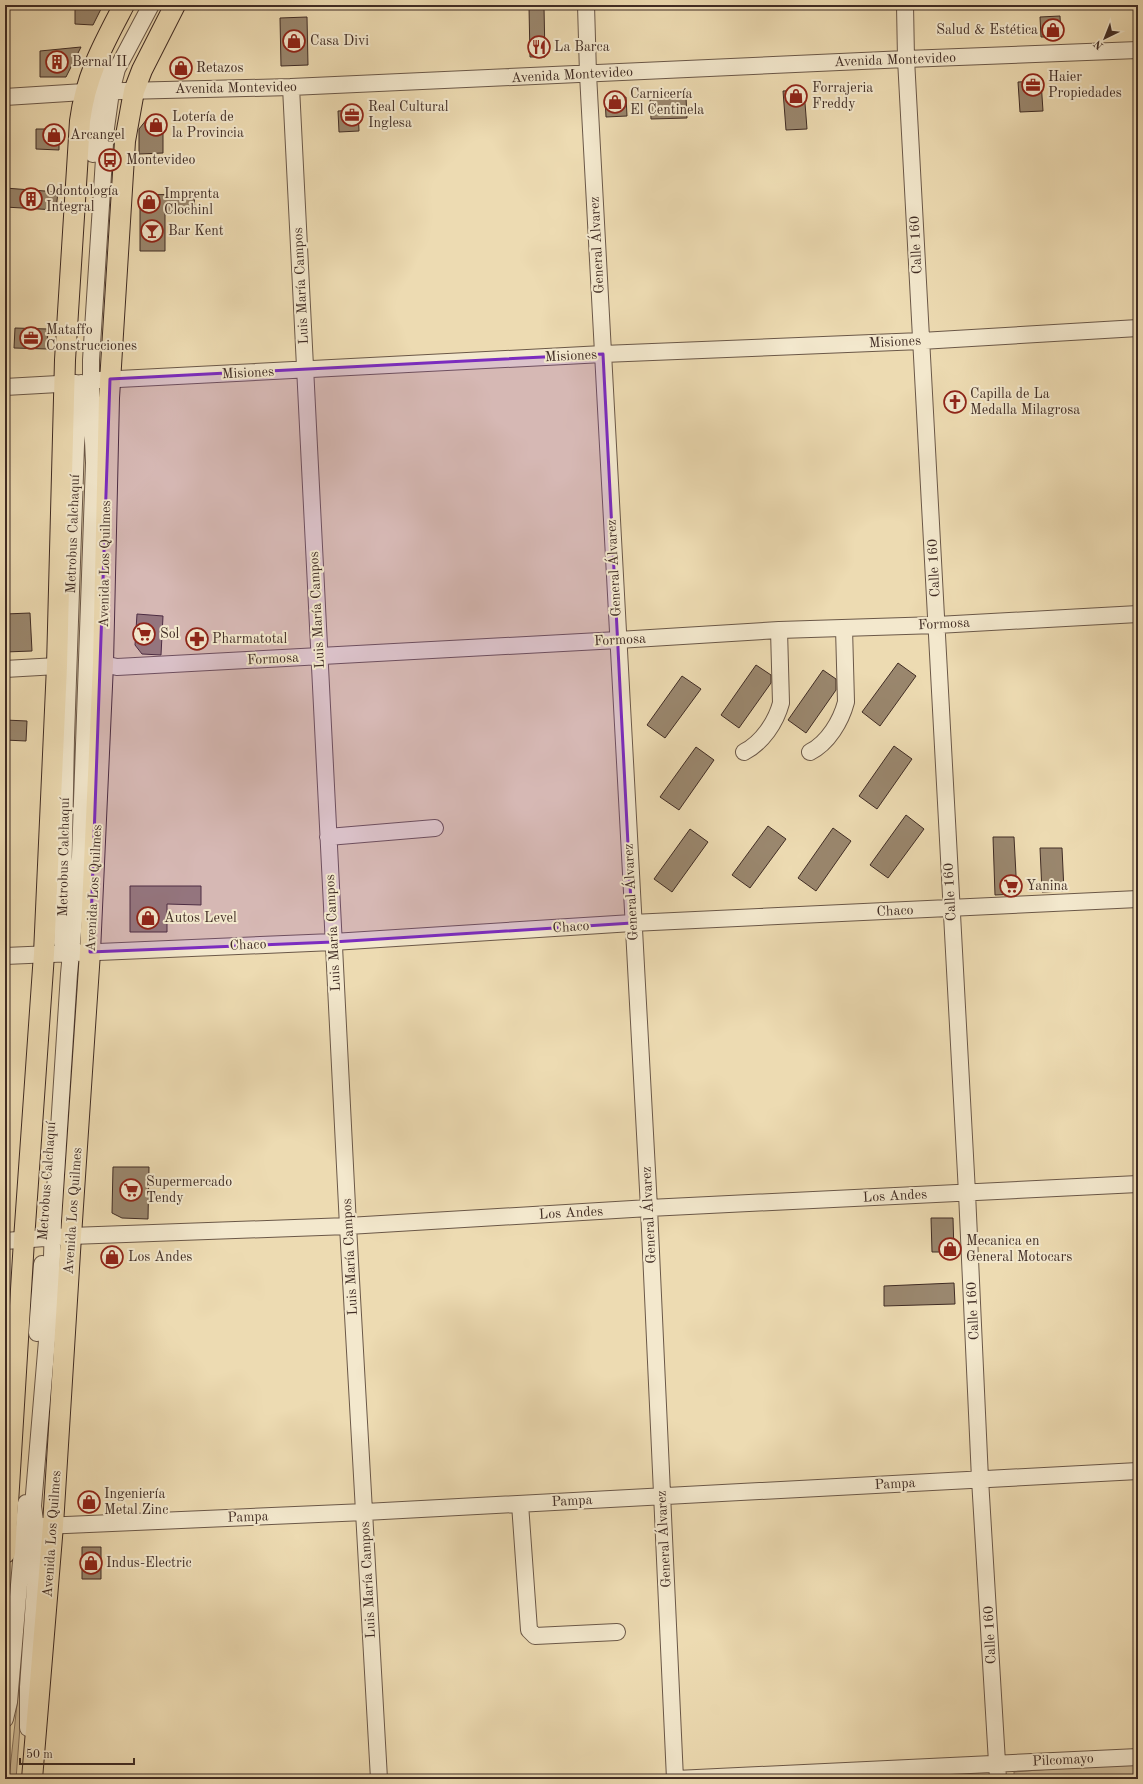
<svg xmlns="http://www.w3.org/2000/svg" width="1143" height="1784" viewBox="0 0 1143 1784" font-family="'Old Standard TT',serif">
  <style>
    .green { fill: #d0bd9a; stroke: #88745f }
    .building { fill: #9a876e; stroke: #402c24 }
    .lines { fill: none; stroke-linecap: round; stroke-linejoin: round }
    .minor-casing { stroke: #6b5848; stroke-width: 18 }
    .major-casing { stroke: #402c24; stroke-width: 22 }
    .minor { stroke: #f3e8cd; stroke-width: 16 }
    .major { stroke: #eddbb2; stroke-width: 20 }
    .marked { fill: #7b2cbf; fill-opacity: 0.2; stroke: #7b2cbf; stroke-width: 3; stroke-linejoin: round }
    .labels { text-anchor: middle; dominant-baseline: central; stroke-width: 4; stroke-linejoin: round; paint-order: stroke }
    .poi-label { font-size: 14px; fill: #402c24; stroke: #f3e8cd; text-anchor: start }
    .street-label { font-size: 14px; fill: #402c24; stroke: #f3e8cd }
  </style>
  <rect width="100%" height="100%" fill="#eddbb2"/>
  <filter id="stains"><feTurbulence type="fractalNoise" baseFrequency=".005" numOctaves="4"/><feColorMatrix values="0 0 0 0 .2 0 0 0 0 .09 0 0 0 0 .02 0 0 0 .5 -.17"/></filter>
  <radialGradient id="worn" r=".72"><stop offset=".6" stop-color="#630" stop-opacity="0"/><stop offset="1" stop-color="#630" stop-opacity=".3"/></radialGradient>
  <path class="green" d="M27,1542h7l-18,237h-7l13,-122z
    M1138,1762v17h-124v-7z"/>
  <path class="building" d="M75,5h28l-10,20 -18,-1z
    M529,7h15l1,50h-15z
    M1060,16l1,21h-20l-1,-20z
    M307,17l1,48 -27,1 -1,-48z
    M81,47l-15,30h-26v-26z
    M1041,81l2,30 -23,1 -2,-30z
    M804,90l3,39 -21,1 -3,-39z
    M626,97l1,19 -21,1 -1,-19z
    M686,97l1,21 -36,1 -1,-21z
    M358,110l1,21 -20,1 -1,-21z
    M147,119h16v34l-24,1v-25z
    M36,129h20l3,5v16l-23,-1z
    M5,188l53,4 -2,18 -51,-3z
    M194,194l1,17 -30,1v39h-25v-56z
    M15,328l33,1 -1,20 -33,-1z
    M30,613l2,38 -27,1v-38z
    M137,614l26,2 -2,39 -19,-1 -7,-9z
    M898,663l18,13 -36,50 -18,-14z
    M756,665l15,10v8l-32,45 -18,-13z
    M823,670l13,9v11l-30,43 -18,-13z
    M682,676l19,13 -36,49 -18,-13z
    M5,720l22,1 -1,20 -21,-1z
    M894,746l18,13 -35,50 -18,-13z
    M696,747l18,13 -35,50 -19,-13z
    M906,815l18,14 -36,49 -18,-13z
    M768,826l18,13 -36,49 -18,-13z
    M833,828l18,13 -35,50 -18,-13z
    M690,829l18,13 -36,50 -18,-13z
    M993,837h21l3,57 -22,1z
    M1040,848h22l2,43 -22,1z
    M130,886h71v19l-34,-1v28h-37z
    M113,1167h36l-1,52 -26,-1 -10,-5z
    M931,1218h22l1,34h-22z
    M954,1283l1,21 -71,2v-20z
    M82,1547h19v32h-19z"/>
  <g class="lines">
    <g class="minor-casing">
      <path id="minor" d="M586,5l2,69 61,1134 26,571
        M905,5l1,54 61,1134 13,286 18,300
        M291,87l57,1139 31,553
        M5,97l79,-5 207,-5 615,-28 232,-9
        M93,154c2,-29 4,-55 14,-83
        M99,380l504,-26 318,-13 217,-13
        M5,387l71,-4
        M5,669l52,-3
        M101,676l2,-12 14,3 501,-27 161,-10 158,-5 201,-11
        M744,752c18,-9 32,-30 37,-49l-2,-73
        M810,752c18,-9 31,-31 36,-50l-2,-74
        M328,837l107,-9
        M62,943l4,-205 10,-293 5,-62
        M5,956l328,-14 299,-19 506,-24
        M5,1241l66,-5 277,-10 301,-18 489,-24
        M37,1333l5,-69
        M520,1504l9,126 6,6 82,-4
        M43,1526l322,-14 773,-41
        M5,1719l4,-17 17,-199
        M28,1728v-41l10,-144 -5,-37 18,-213 2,-72 16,-247 11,-117 14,-394 -3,-66v-37l15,-232 5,-36 6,-23 34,-64
        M676,1779l462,-22"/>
    </g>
    <g class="major-casing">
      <path id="major" d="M5,1553l19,-313 20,-286 13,-288 8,-306 15,-239c6,-46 23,-76 44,-116
        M32,1779l21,-254 18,-289 19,-284 13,-288 6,-266 16,-257 9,-50 8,-21 33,-65"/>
    </g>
    <use href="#minor" class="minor"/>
    <use href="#major" class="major"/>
  </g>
  <path class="marked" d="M603,354l29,569 -299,19 -243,10 20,-573z"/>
  <defs>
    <g id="shop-ring" transform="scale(1.15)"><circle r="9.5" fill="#f3e8cd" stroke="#8f2418" stroke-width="1.5"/><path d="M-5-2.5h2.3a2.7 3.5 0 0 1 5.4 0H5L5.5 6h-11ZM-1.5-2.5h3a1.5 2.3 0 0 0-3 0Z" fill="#8f2418"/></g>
    <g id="restaurant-ring" transform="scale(1.15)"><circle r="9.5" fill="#f3e8cd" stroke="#8f2418" stroke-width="1.5"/><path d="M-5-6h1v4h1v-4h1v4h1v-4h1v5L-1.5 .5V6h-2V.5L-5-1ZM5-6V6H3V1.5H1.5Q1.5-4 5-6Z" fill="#8f2418"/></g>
    <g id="building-ring" transform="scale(1.15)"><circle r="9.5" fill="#f3e8cd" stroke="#8f2418" stroke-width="1.5"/><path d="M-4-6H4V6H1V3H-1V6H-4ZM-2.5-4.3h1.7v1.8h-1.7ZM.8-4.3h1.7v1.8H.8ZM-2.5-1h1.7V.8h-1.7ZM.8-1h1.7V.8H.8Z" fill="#8f2418"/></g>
    <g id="office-ring" transform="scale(1.15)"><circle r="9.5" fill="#f3e8cd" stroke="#8f2418" stroke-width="1.5"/><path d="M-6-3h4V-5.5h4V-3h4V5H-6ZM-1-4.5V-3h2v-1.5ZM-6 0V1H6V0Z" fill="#8f2418"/></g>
    <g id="bus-ring" transform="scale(1.15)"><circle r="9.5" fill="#f3e8cd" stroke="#8f2418" stroke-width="1.5"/><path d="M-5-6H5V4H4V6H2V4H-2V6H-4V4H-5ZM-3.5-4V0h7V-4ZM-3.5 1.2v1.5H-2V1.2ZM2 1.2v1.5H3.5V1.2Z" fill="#8f2418"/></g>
    <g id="bar-ring" transform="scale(1.15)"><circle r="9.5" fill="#f3e8cd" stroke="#8f2418" stroke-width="1.5"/><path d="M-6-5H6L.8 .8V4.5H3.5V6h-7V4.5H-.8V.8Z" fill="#8f2418"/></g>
    <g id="church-ring" transform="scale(1.15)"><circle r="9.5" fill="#f3e8cd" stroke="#8f2418" stroke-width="1.5"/><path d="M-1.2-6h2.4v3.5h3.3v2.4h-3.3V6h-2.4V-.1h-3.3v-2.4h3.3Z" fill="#8f2418"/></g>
    <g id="supermarket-ring" transform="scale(1.15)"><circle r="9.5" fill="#f3e8cd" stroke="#8f2418" stroke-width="1.5"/><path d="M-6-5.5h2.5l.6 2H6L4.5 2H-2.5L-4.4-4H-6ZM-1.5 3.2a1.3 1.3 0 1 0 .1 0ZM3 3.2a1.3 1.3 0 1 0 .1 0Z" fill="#8f2418"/></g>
    <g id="pharmacy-ring" transform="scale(1.15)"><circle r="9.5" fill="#f3e8cd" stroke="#8f2418" stroke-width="1.5"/><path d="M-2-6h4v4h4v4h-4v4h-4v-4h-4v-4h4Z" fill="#8f2418"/></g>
  </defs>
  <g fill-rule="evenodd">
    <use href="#shop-ring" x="1053" y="30"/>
    <use href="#shop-ring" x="294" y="41"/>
    <use href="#restaurant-ring" x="539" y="47"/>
    <use href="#building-ring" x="57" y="62"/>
    <use href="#shop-ring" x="181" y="68"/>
    <use href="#office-ring" x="1033" y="85"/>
    <use href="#shop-ring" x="796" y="96"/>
    <use href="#shop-ring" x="615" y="102"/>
    <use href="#office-ring" x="352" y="115"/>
    <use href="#shop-ring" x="156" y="125"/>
    <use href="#shop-ring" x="54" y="135"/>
    <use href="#bus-ring" x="110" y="160"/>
    <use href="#building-ring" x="31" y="199"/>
    <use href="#shop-ring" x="149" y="202"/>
    <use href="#bar-ring" x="152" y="231"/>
    <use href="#office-ring" x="31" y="338"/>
    <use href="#church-ring" x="955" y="402"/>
    <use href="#supermarket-ring" x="144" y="634"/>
    <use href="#pharmacy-ring" x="197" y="639"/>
    <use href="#supermarket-ring" x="1011" y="886"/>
    <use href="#shop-ring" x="148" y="918"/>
    <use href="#supermarket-ring" x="131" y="1190"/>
    <use href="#shop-ring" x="950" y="1249"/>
    <use href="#shop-ring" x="112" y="1257"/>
    <use href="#shop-ring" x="89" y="1502"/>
    <use href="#shop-ring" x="91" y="1563"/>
  </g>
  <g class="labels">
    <g class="poi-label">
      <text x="1038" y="30" text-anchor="end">Salud &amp; Estética</text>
      <text x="310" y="41">Casa Divi</text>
      <text x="554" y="47">La Barca</text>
      <text x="72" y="62">Bernal II</text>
      <text x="196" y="68">Retazos</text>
      <text x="1048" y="77">Haier<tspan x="1048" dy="16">Propiedades</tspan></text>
      <text x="812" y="88">Forrajeria<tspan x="812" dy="16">Freddy</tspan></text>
      <text x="630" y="94">Carnicería<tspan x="630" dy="16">El Centinela</tspan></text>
      <text x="368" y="107">Real Cultural<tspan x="368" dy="16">Inglesa</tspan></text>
      <text x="172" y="117">Lotería de<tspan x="172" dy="16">la Provincia</tspan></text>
      <text x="70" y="135">Arcangel</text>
      <text x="126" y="160">Montevideo</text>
      <text x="46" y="191">Odontología<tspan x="46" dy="16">Integral</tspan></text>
      <text x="164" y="194">Imprenta<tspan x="164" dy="16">Clochinl</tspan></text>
      <text x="168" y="231">Bar Kent</text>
      <text x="46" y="330">Mataffo<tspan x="46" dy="16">Construcciones</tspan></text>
      <text x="970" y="394">Capilla de La<tspan x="970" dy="16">Medalla Milagrosa</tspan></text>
      <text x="160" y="634">Sol</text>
      <text x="212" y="639">Pharmatotal</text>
      <text x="1026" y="886">Yanina</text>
      <text x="164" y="918">Autos Level</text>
      <text x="146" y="1182">Supermercado<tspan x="146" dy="16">Tendy</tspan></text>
      <text x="966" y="1241">Mecanica en<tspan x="966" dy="16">General Motocars</tspan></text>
      <text x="128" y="1257">Los Andes</text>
      <text x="104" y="1494">Ingeniería<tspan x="104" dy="16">Metal Zinc</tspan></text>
      <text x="106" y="1563">Indus-Electric</text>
    </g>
    <g class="street-label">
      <text transform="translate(895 60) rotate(-2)">Avenida Montevideo</text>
      <text transform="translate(572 75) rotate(-3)">Avenida Montevideo</text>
      <text transform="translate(236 88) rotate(-1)">Avenida Montevideo</text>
      <text transform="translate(597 245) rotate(-93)">General Álvarez</text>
      <text transform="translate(916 245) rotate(-93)">Calle 160</text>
      <text transform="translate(301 286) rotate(-93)">Luis María Campos</text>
      <text transform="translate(895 342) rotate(-3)">Misiones</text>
      <text transform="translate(571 356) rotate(-3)">Misiones</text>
      <text transform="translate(248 373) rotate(-3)">Misiones</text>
      <text transform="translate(73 534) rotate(-88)">Metrobus Calchaquí</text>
      <text transform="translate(105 564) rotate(-89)">Avenida Los Quilmes</text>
      <text transform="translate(614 568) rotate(-93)">General Álvarez</text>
      <text transform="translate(934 568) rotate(-93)">Calle 160</text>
      <text transform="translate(317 610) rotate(-93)">Luis María Campos</text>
      <text transform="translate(944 624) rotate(-3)">Formosa</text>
      <text transform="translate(620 640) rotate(-3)">Formosa</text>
      <text transform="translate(273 659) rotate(-3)">Formosa</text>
      <text transform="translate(64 857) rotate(-89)">Metrobus Calchaquí</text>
      <text transform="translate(94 888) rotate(-87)">Avenida Los Quilmes</text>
      <text transform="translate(631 892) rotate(-93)">General Álvarez</text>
      <text transform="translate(950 892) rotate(-93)">Calle 160</text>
      <text transform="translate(895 911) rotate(-3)">Chaco</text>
      <text transform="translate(571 927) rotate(-4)">Chaco</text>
      <text transform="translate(333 933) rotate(-93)">Luis María Campos</text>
      <text transform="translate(248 945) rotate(-2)">Chaco</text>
      <text transform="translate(47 1181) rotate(-86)">Metrobus Calchaquí</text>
      <text transform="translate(895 1196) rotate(-3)">Los Andes</text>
      <text transform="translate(73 1211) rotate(-86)">Avenida Los Quilmes</text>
      <text transform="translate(571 1213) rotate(-3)">Los Andes</text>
      <text transform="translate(649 1215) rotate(-93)">General Álvarez</text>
      <text transform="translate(350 1257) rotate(-93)">Luis María Campos</text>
      <text transform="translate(973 1311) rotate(-93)">Calle 160</text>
      <text transform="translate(895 1484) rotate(-3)">Pampa</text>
      <text transform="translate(572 1501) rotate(-3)">Pampa</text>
      <text transform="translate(248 1517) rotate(-2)">Pampa</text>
      <text transform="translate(52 1534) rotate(-86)">Avenida Los Quilmes</text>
      <text transform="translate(664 1539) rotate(-93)">General Álvarez</text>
      <text transform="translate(368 1580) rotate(-93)">Luis María Campos</text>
      <text transform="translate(990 1635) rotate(-93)">Calle 160</text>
      <text transform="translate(1063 1760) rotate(-3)">Pilcomayo</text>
    </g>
  </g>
  <rect width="1143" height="1784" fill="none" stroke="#eddbb2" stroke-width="20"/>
  <rect x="6" y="6" width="1131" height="1772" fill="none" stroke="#402c24" stroke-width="2"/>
  <rect x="10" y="10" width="1123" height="1764" fill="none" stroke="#402c24"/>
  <g transform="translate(1105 38) rotate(223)" stroke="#f3e8cd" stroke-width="3" paint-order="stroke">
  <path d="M0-3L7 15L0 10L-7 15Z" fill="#402c24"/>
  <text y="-6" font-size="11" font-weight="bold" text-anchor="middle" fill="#402c24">N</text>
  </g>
  <path d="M20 1758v6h114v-6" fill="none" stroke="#402c24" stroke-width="2"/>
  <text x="26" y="1758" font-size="12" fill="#402c24" stroke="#f3e8cd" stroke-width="3" paint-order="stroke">50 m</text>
  <rect width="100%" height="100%" filter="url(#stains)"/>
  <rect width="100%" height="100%" fill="url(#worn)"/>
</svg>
